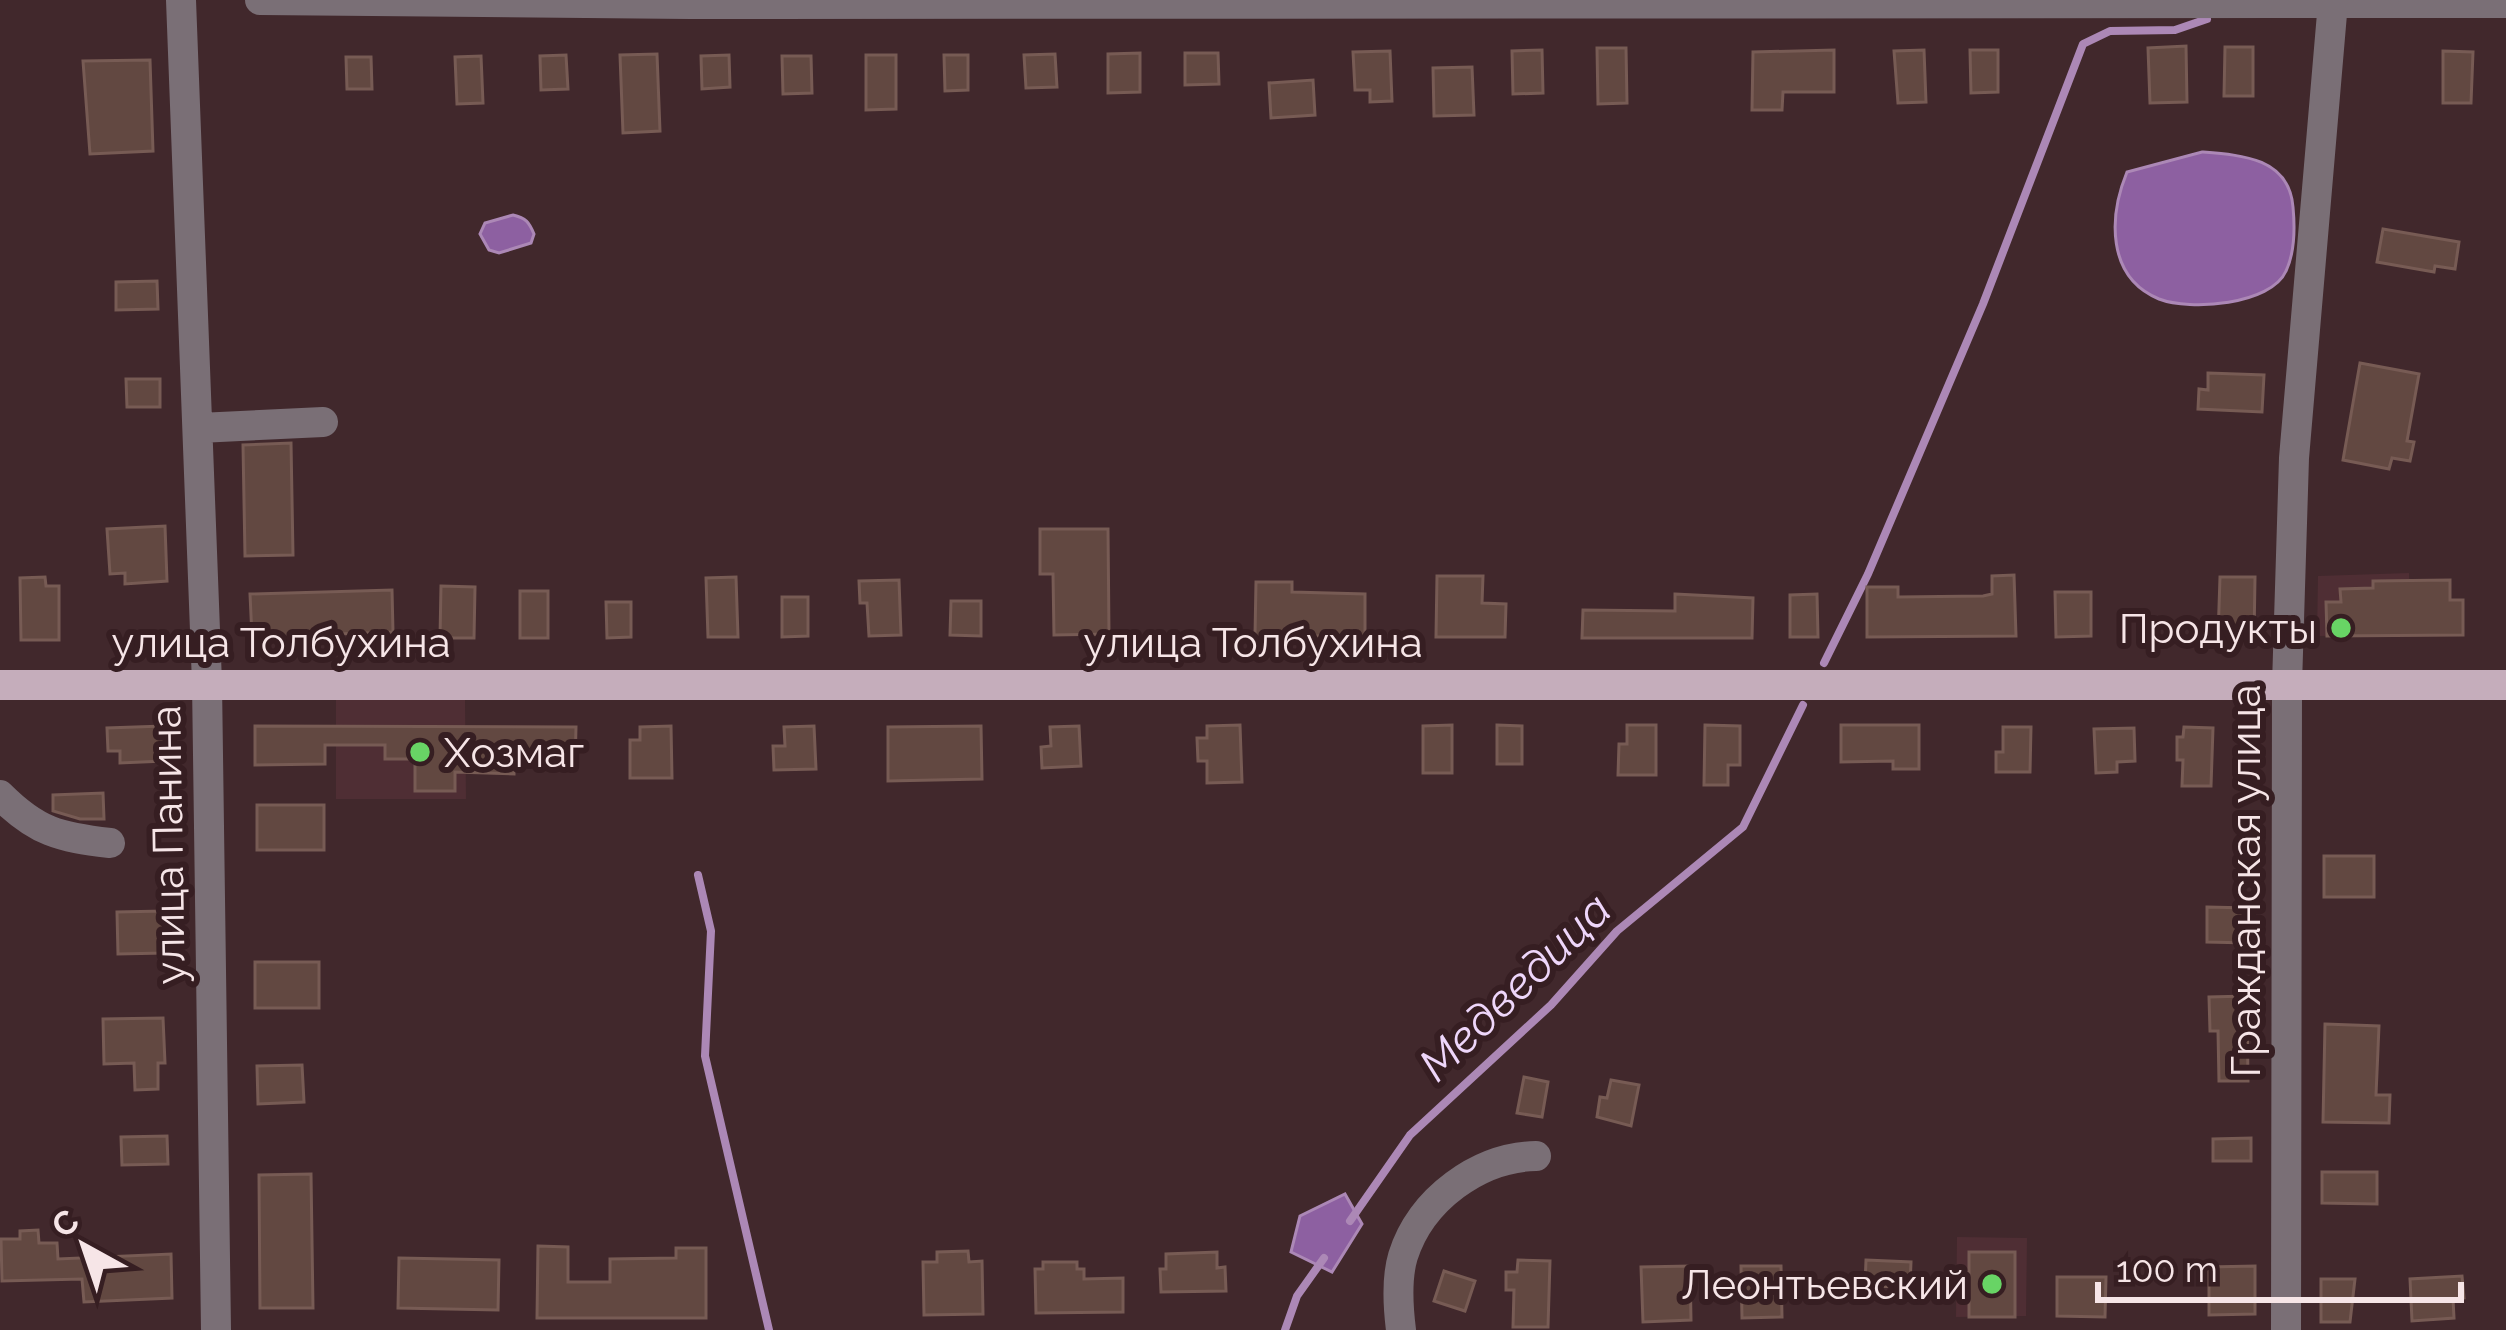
<svg xmlns="http://www.w3.org/2000/svg" width="2506" height="1330" viewBox="0 0 2506 1330" font-family="Raleway,sans-serif">
  <style>
    .built { fill: #4f2e34 }
    .water { fill: #8d60a1; stroke: #ac88b6; stroke-width: 3 }
    .lines { fill: none; stroke-linecap: round; stroke-linejoin: round }
    .stream { stroke: #ac88b6; stroke-width: 8 }
    .building { fill: #624841; stroke: #775b54; stroke-width: 3 }
    .minor { stroke: #7a6f76; stroke-width: 30 }
    .major { stroke: #c5adbb; stroke-width: 30 }
    .poi-dot { fill: #68d465; stroke: #361e22; stroke-width: 4.5 }
    .labels { text-anchor: middle; dominant-baseline: central; stroke-width: 12; stroke-linejoin: round; paint-order: stroke }
    .poi-label { font-size: 42px; fill: #f6e5e7; stroke: #361e22; text-anchor: end }
    .street-label { font-size: 42px; fill: #f6e5e7; stroke: #361e22 }
    .water-label { font-size: 45px; font-style: italic; fill: #eed6fa; stroke: #361e22 }
  </style>
  <rect width="100%" height="100%" fill="#41282c"/>
  <path class="built" d="M2409,573l2,62 -94,1 1,-60z
    M336,699h129l1,100h-130z
    M1957,1237l70,1 -1,78 -70,1z"/>
  <path class="water" d="M2202,152c40,3 87,6 91,55 2,21 2,45 -7,64 -15,34 -96,40 -127,28 -53,-22 -50,-83 -32,-127z
    M513,215c13,3 16,7 21,19l-3,9 -32,10 -10,-3 -9,-16 5,-11z
    M1345,1194l17,30 -30,48 -41,-20 9,-36z"/>
  <g class="lines">
    <path class="stream" d="M1824,663l44,-89 115,-270 100,-260 27,-13 65,-1 32,-11
      M698,875l13,56 -6,125 64,274
      M1350,1221l60,-86 141,-130 66,-74 126,-104 60,-122
      M1285,1330l12,-34 27,-38"/>
  </g>
  <path class="building" d="M2186,46l1,56 -37,1 -2,-55z
    M2225,47h28v49h-29z
    M1597,48h29l1,55 -29,1z
    M1542,50l1,43 -30,1 -1,-43z
    M1834,50v42h-51l-1,18h-30l1,-58z
    M1924,50l2,52 -28,1 -4,-52z
    M1970,50h28v42l-27,1z
    M1390,51l2,50 -22,1v-12h-15l-2,-38z
    M2443,51l30,1 -2,51h-28z
    M1140,53v39l-32,1v-39z
    M1185,53h33l1,31 -34,1z
    M657,54l3,77 -37,2 -3,-78z
    M1055,54l2,33 -31,1 -2,-33z
    M566,55l2,34 -27,1 -1,-34z
    M729,55l1,32 -28,2 -1,-33z
    M866,55h30v54l-30,1z
    M944,55h24v35l-23,1z
    M481,56l2,47 -26,1 -2,-47z
    M782,56h29l1,37 -29,1z
    M346,57h25l1,32h-25z
    M150,60l3,91 -63,3 -7,-93z
    M1472,67l2,48 -40,1 -1,-48z
    M1313,80l2,35 -44,3 -2,-35z
    M2383,229l76,13 -4,27 -20,-3 -1,6 -57,-10z
    M157,281l1,28 -42,1v-28z
    M2360,363l59,11 -12,67 7,1 -4,19 -18,-3 -3,11 -46,-9z
    M2208,373l56,2 -2,37 -64,-3 1,-20 9,1z
    M126,379h34v28h-33z
    M291,443l2,112 -48,1 -2,-111z
    M165,526l2,55 -42,3v-11l-15,1 -3,-45z
    M1040,529h68l1,105 -55,1 -1,-61h-13z
    M2014,575l2,61 -149,1v-50h31v10l85,-1 9,-2v-18z
    M1437,576h46l-1,27 24,1 -1,33h-69z
    M45,577l1,9h13v54h-38l-1,-62z
    M736,577l2,60h-30l-2,-59z
    M2220,577h35l-1,61h-36z
    M899,580l2,55 -32,1 -2,-33h-7l-1,-22z
    M2450,580v20h13v35l-136,1 -1,-34h15l-1,-13 33,-1v-7z
    M1256,582h36v10l73,2v42h-110z
    M441,586l34,1 -1,51h-34z
    M392,590l1,42 -141,5 -2,-43z
    M520,591h28v47h-28z
    M2055,592h36v44l-35,1z
    M1675,594l78,4 -1,40h-170l1,-28 92,1z
    M1817,594l1,43h-28v-42z
    M782,597h26v39l-26,1z
    M951,601h30v35l-31,-1z
    M606,602h25v35l-24,1z
    M1240,725l2,57 -35,1v-22h-9l-1,-23h10v-12z
    M1452,725v48h-29v-47z
    M1497,725l25,1v38h-25z
    M1627,725h29v50h-38l1,-31h8z
    M1705,725l35,1v39h-12v20h-24z
    M1841,725h78v44h-26v-8l-52,1z
    M163,726l1,35 -44,2v-12h-12l-1,-23z
    M255,726l321,1 -1,39 -61,-1v9l-59,-2v19h-40v-32h-30v-14h-60v19l-70,1z
    M671,726l1,52h-42v-38h10v-13z
    M814,726l2,43 -42,1 -1,-24h12l-1,-19z
    M981,726l1,53 -94,2v-54z
    M1079,726l2,40 -39,2 -1,-21 10,-1 -1,-19z
    M2003,727h28l-1,45h-34v-20h7z
    M2184,727l29,1 -2,58h-29l1,-26h-6v-23h6z
    M2134,728l1,33 -18,1v10l-21,1 -2,-44z
    M103,793l1,26h-24l-27,-8v-16z
    M257,805h67v45h-67z
    M2324,856h50v41h-50z
    M2207,907l41,1v35l-41,-1z
    M164,911v42l-46,1 -1,-42z
    M255,962h64v46h-64z
    M2247,996l1,85h-29l-1,-50h-8l-1,-34z
    M163,1018l2,45h-7v26l-23,1 -1,-27 -30,1 -1,-45z
    M2325,1024l54,2 -3,69h14l-1,28 -66,-1z
    M302,1065l2,37 -46,2 -1,-38z
    M1524,1077l24,5 -6,35 -25,-4z
    M1611,1080l28,5 -8,41 -34,-9 3,-20 7,1z
    M167,1136l1,28 -46,1 -1,-28z
    M2251,1138v23h-38v-22z
    M2322,1172h55v32l-55,-1z
    M311,1174l2,134h-53l-1,-133z
    M38,1230l1,13h18l1,16 113,-5 1,44 -88,4 -2,-23 -80,2 -1,-42h19v-8z
    M538,1246l30,1v35h42v-23l66,-1v-10h30v70h-169z
    M968,1251l1,11 13,-1 1,53 -59,1 -1,-53h14v-10z
    M1217,1252v16l8,-1 1,24 -65,1 -1,-23h6v-15z
    M1969,1252h46v65h-46z
    M399,1258l100,2 -1,50 -100,-2z
    M1518,1260l32,1 -2,66h-35l1,-37h-8v-18h11z
    M1866,1260l45,2 -1,25 -45,-1z
    M1043,1262h34v7h7v10l39,-1v34l-87,1 -1,-44h8z
    M1690,1266l1,54 -48,2 -2,-55z
    M1741,1266h40l1,51 -40,1z
    M2255,1266v48l-46,1v-48z
    M1444,1271l31,10 -10,30 -31,-10z
    M2462,1276l2,22 -11,1 1,19 -42,3 -2,-42z
    M2057,1277h49l-1,40 -48,-1z
    M2321,1279h34l-5,43h-29z"/>
  <g class="lines">
    <path class="minor" d="M181,0l26,683 9,647
      M260,0l429,4 1817,-1
      M199,428l124,-6
      M0,795c37,37 59,42 110,48
      M1401,1330c-3,-24 -5,-51 2,-74 18,-57 76,-99 133,-100
      M2286,1330l1,-645 7,-227 39,-456"/>
    <path class="major" d="M0,685h2506"/>
  </g>
  <g class="poi-dot">
    <circle cx="2341" cy="628" r="12"/>
    <circle cx="420" cy="752" r="12"/>
    <circle cx="1992" cy="1284" r="12"/>
  </g>
  <g class="labels">
    <g class="poi-label">
      <text x="2317" y="628">Продукты</text>
      <text x="444" y="752" text-anchor="start">Хозмаг</text>
      <text x="1968" y="1284">Леонтьевский</text>
    </g>
    <g class="street-label">
      <text x="281" y="642">улица Толбухина</text>
      <text x="1253" y="642">улица Толбухина</text>
      <text transform="translate(168 845) rotate(-91)">улица Панина</text>
      <text transform="translate(2245 881) rotate(-90)">Гражданская улица</text>
    </g>
    <g class="water-label">
      <text transform="translate(1515 987) rotate(-44)">Медведица</text>
    </g>
  </g>
  <g transform="translate(84 1246) rotate(320)" stroke="#361e22" stroke-width="9" paint-order="stroke">
  <path d="M0-9L21 45L0 30L-21 45Z" fill="#f6e5e7"/>
  <text y="-18" font-size="33" font-weight="bold" text-anchor="middle" fill="#f6e5e7">С</text>
  </g>
  <path d="M2098 1282v18h363v-18" fill="none" stroke="#f6e5e7" stroke-width="6"/>
  <text x="2116" y="1282" font-size="36" fill="#f6e5e7" stroke="#361e22" stroke-width="9" paint-order="stroke">100 m</text>
</svg>
